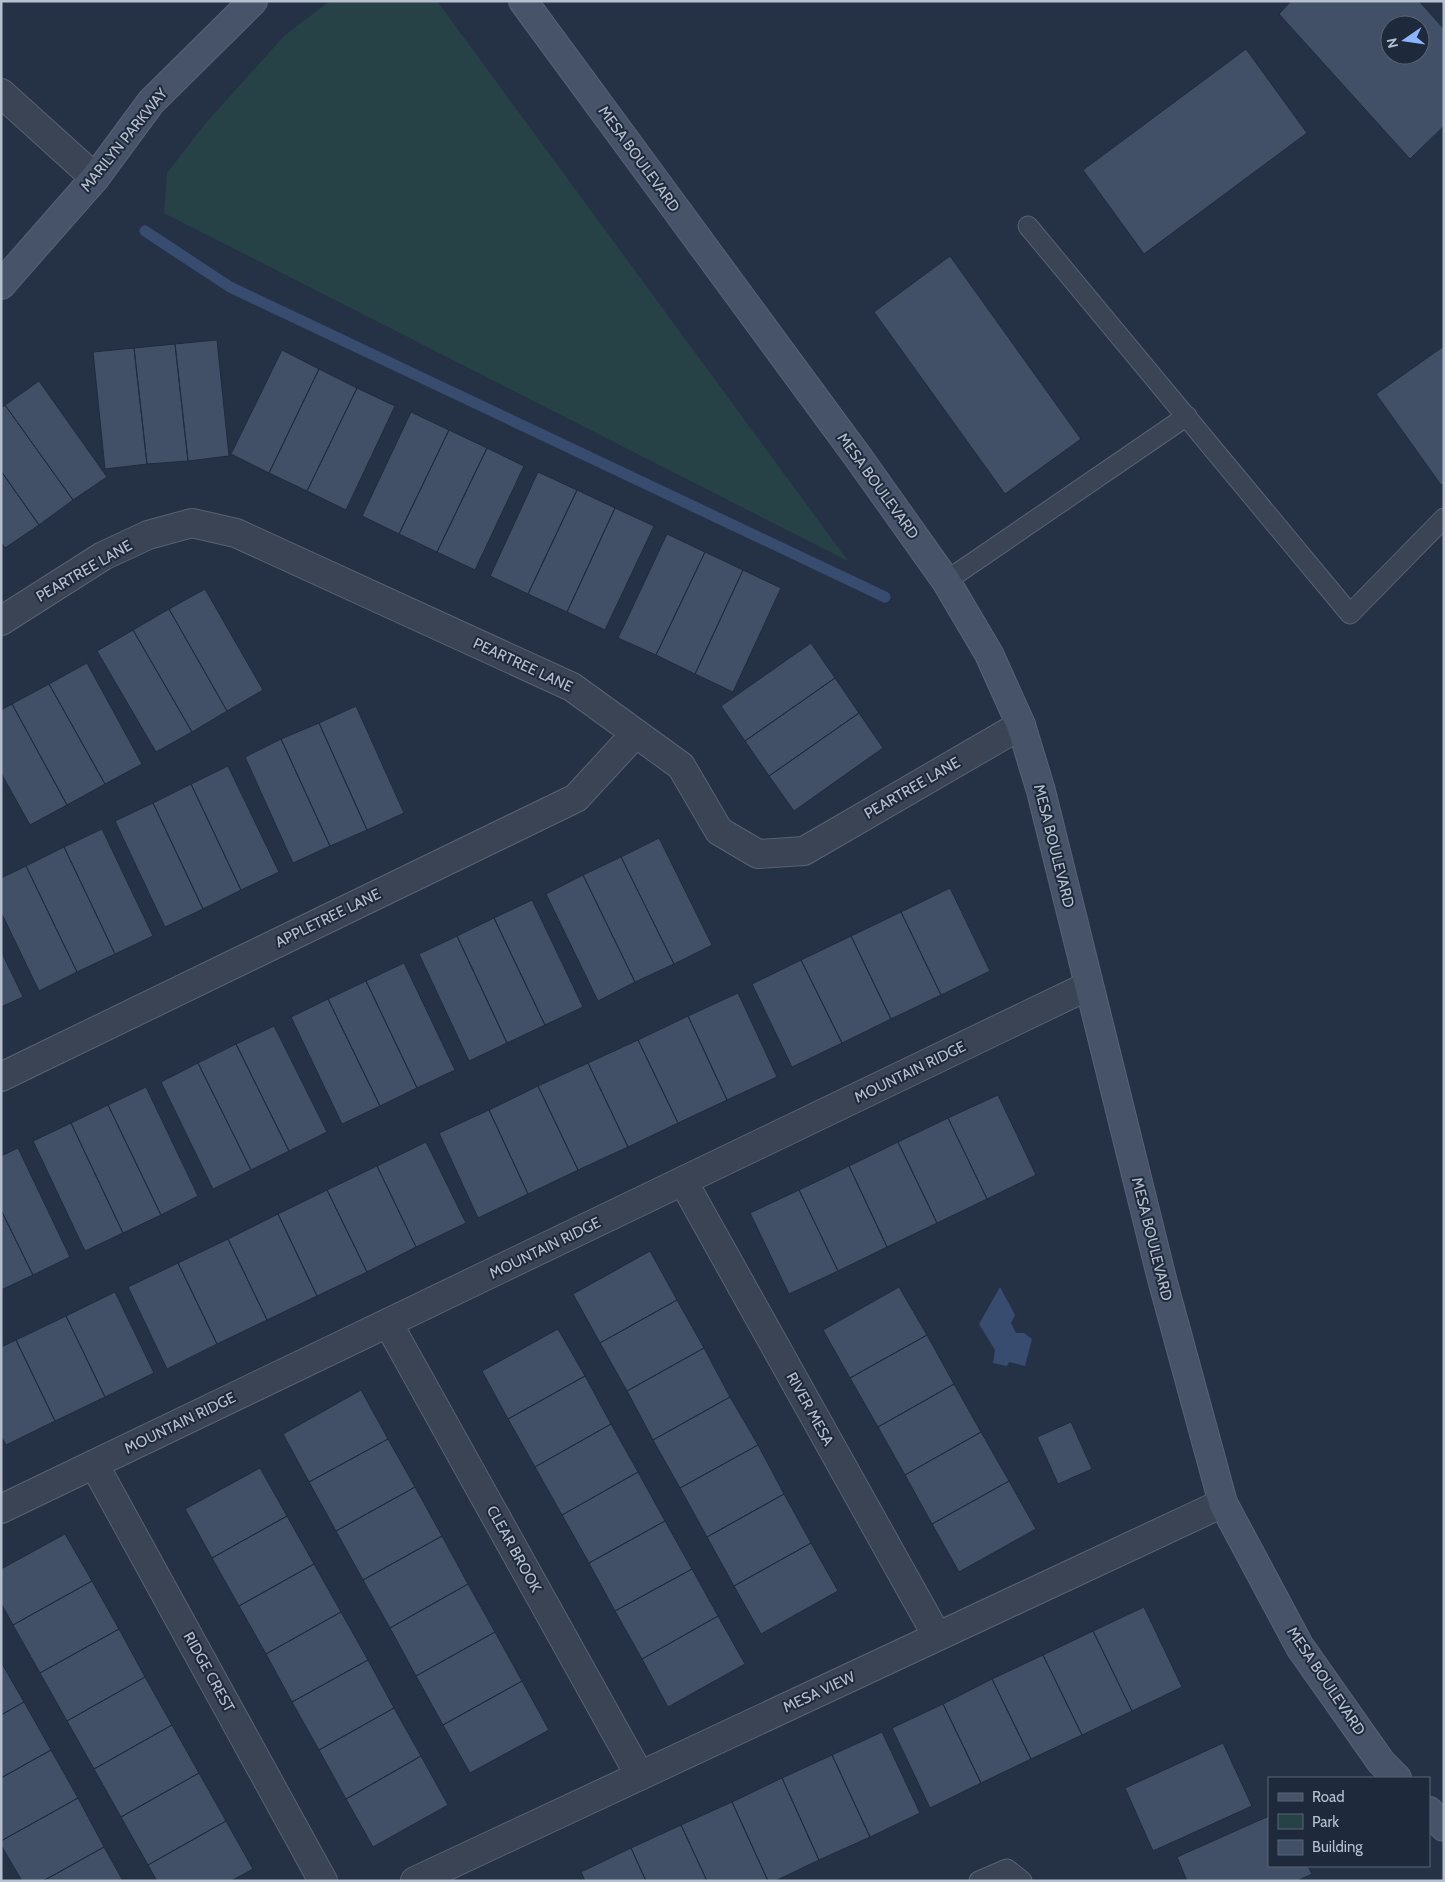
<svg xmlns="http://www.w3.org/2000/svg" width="1445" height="1882" viewBox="0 0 1445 1882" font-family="Cabin,sans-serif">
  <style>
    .green { fill: #274247 }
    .water { fill: #374c6f }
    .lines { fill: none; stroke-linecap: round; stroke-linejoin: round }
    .stream { stroke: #374c6f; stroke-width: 11 }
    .building { fill: #414f67; stroke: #202b3d; fill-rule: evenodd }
    .lane-casing { stroke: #586273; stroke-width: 21 }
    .street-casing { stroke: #586273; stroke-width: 30 }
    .secondary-casing { stroke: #586273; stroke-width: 30 }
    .lane { stroke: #3a4455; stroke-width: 19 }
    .street { stroke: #3a4455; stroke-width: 28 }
    .secondary { stroke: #475369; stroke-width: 28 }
    .labels { text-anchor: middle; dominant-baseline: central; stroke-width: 4; stroke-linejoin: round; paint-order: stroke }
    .street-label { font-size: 15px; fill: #b7c0cf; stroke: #1e293b }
  </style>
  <rect width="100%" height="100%" fill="#253246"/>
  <path class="green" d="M330,1h107l411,560 -684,-348 3,-40 38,-49 79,-88z"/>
  <path class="water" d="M1000,1287l15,28 -4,8 5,10h8l8,6 -7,27 -16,-4 -2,4 -14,-3 2,-13 -16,-26z"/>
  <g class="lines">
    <path class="stream" d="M145,231l85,56 655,310"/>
  </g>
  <path class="building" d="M1291,1h128l25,28v97l-34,33 -131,-145zM1390,25h30v30h-30z
    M1246,49l61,84 -163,121 -61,-84z
    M950,256l131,183 -76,55 -131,-182z
    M217,340l12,116 -41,5 -13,-117z
    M175,344l13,117 -41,3 -13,-116z
    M1444,346v138l-3,1 -65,-91z
    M134,348l13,116 -42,5 -12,-117z
    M282,350l37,19 -50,104 -38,-19z
    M319,369l38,19 -50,103 -38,-18z
    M39,381l68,96 -34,23 -68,-95z
    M357,388l38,18 -49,104 -39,-19z
    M5,405l68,95 -34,25 -38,-54v-63z
    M411,412l38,18 -50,104 -37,-18z
    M449,430l38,18 -50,104 -38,-18z
    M487,448l37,18 -49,104 -38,-18z
    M1,471l38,54 -34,23 -4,-6z
    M538,472l39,18 -49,104 -38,-18z
    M577,490l38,18 -48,104 -39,-18z
    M615,508l39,18 -49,104 -38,-18z
    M667,534l38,18 -49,103 -38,-17z
    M705,552l38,18 -48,104 -39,-19z
    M743,570l38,18 -48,104 -38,-18z
    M205,589l58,101 -36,21 -58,-102z
    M169,609l58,102 -35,21 -59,-102z
    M133,630l59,102 -36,20 -59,-101z
    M811,643l24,35 -90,63 -24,-35z
    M87,663l55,101 -37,20 -56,-100z
    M835,678l24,35 -90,63 -24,-35z
    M49,684l56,100 -38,21 -55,-101z
    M12,704l55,101 -37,20 -29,-52v-63z
    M356,706l48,107 -37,17 -48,-107z
    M859,713l24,35 -89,63 -25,-35z
    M319,723l48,107 -37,16 -49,-107z
    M281,739l49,107 -37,17 -48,-106z
    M228,766l51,106 -38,18 -50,-106z
    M191,784l50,106 -38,19 -50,-106z
    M153,803l50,106 -38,18 -50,-106z
    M102,829l51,107 -38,18 -51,-107z
    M659,838l53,107 -38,19 -53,-107z
    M64,847l51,107 -38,18 -51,-106z
    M621,857l53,107 -39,18 -52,-107z
    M26,866l51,106 -38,19 -38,-79v-34z
    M583,875l52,107 -37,19 -52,-107z
    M950,888l40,83 -49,24 -40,-83z
    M532,900l51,107 -38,18 -51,-107z
    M901,912l40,83 -50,24 -40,-83z
    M494,918l51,107 -38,18 -50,-107z
    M457,936l50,107 -38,18 -50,-107z
    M851,936l40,83 -49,24 -41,-83z
    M1,951l22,46 -22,10z
    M801,960l41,83 -50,24 -40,-83z
    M404,963l51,107 -38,18 -51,-107z
    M366,981l51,107 -37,18 -52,-107z
    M738,993l39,84 -50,23 -39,-84z
    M328,999l52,107 -38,18 -51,-107z
    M688,1016l39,84 -49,23 -40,-83z
    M274,1026l53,106 -38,19 -53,-107z
    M638,1040l40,83 -50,24 -40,-84z
    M236,1044l53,107 -38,19 -53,-107z
    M198,1063l53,107 -38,19 -52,-107z
    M588,1063l40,84 -50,23 -40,-84z
    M538,1086l40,84 -50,24 -39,-84z
    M146,1087l52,109 -37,19 -53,-110z
    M998,1095l38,80 -49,24 -39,-81z
    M108,1105l53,110 -38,18 -52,-110z
    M489,1110l39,84 -50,24 -39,-85z
    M948,1118l39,81 -50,24 -39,-81z
    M71,1123l52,110 -38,18 -52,-110z
    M426,1142l40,81 -50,24 -39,-81z
    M898,1142l39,81 -50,24 -38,-81z
    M18,1148l52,109 -37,18 -32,-65v-54z
    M377,1166l39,81 -49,25 -40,-82z
    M849,1166l38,81 -49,24 -39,-81z
    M327,1190l40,82 -50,24 -39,-82z
    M799,1190l39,81 -49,23 -39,-81z
    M1,1210l32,65 -32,15z
    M278,1214l39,82 -50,24 -39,-81z
    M228,1239l39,81 -50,24 -39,-81z
    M650,1251l27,49 -77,43 -27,-49z
    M178,1263l39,81 -50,25 -39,-82z
    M899,1287l28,48 -77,43 -27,-48z
    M115,1292l39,81 -49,24 -39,-81z
    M677,1300l27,48 -77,43 -27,-48z
    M66,1316l39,81 -50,24 -39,-81z
    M558,1329l27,47 -77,43 -26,-48z
    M927,1335l27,49 -76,43 -28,-49z
    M16,1340l39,81 -49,24 -5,-9v-89z
    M704,1348l26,49 -77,43 -26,-49z
    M585,1376l26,48 -76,43 -27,-48z
    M954,1384l27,48 -76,43 -27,-48z
    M361,1390l27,49 -79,43 -26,-48z
    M730,1397l28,48 -78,43 -27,-48z
    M1071,1422l21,47 -34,15 -21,-47z
    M611,1424l27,48 -76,43 -27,-48z
    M981,1432l28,49 -77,43 -27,-49z
    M388,1439l27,48 -79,44 -27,-49z
    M758,1445l26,49 -77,43 -27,-49z
    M260,1468l27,48 -75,42 -27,-49z
    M638,1472l27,49 -76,42 -27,-48z
    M1009,1481l27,48 -77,43 -27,-48z
    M415,1487l27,49 -79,44 -27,-49z
    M784,1494l27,49 -77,43 -27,-49z
    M287,1516l27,48 -75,42 -27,-48z
    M665,1521l27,48 -77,42 -26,-48z
    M65,1534l27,47 -79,44 -12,-22v-34z
    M442,1536l26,48 -78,44 -27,-48z
    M811,1543l27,48 -77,43 -27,-48z
    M314,1564l27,48 -75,42 -27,-48z
    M692,1569l26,47 -76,43 -27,-48z
    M92,1581l27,48 -79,44 -27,-48z
    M468,1584l27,48 -79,44 -26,-48z
    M1144,1607l38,80 -50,24 -39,-80z
    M341,1612l27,48 -76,42 -26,-48z
    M718,1616l27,48 -77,43 -26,-48z
    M119,1629l26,48 -78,44 -27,-48z
    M1093,1631l39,80 -50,24 -39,-80z
    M495,1632l27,49 -79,44 -27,-49z
    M1043,1655l39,80 -51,24 -39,-80z
    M368,1660l26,48 -75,42 -27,-48z
    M1,1662l23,40 -23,13z
    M145,1677l27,48 -78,44 -27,-48z
    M992,1679l39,80 -50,24 -38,-79z
    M522,1681l27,49 -79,43 -27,-48z
    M24,1702l27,48 -50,28v-63z
    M943,1704l38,79 -51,25 -38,-80z
    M394,1708l27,48 -75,43 -27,-49z
    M172,1725l27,48 -78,44 -27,-48z
    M882,1732l38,81 -50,24 -38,-82z
    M1223,1743l29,63 -99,45 -28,-63z
    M51,1750l27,48 -77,43v-63z
    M832,1755l38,82 -51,23 -37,-82z
    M421,1756l27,49 -75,42 -27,-48z
    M199,1773l27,48 -78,44 -27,-48z
    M782,1778l37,82 -44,21h-7l-36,-79z
    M78,1798l26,49 -61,34h-21l-21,-36v-4z
    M732,1802l36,79h-61l-26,-56z
    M1269,1816v50h39l4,8 -15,7h-110l-10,-24z
    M226,1821l27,48 -22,12h-74l-9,-16z
    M681,1825l26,56h-61l-15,-33z
    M104,1847l19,34h-80z
    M631,1848l15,33h-61l-4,-9z"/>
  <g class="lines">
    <g class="lane-casing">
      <path id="lane" d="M1028,226l322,388 94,-96
        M946,581l241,-165
        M979,1881l28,-12 15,12"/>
    </g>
    <g class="street-casing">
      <path id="street" d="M1,93l94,85
        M1,621l102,-65 45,-21 44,-12 44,10 336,154 109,79 38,65 39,23 46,-3 217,-126
        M1,1077l575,-279 59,-64
        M683,1181l254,455
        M388,1323l252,453
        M94,1464l229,417
        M1,1509l1087,-523
        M415,1881l808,-378"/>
    </g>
    <g class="secondary-casing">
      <path id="secondary" d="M523,1l335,456 88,124 43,73 32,71 20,66 121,488 61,224 77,144 81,115 16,16
        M1,285l94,-107 56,-76 102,-101
        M1429,1811l15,16"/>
    </g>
    <use href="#lane" class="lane"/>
    <use href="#street" class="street"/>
    <use href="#secondary" class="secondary"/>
  </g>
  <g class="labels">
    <g class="street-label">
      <text transform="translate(124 140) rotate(-51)">MARILYN PARKWAY</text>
      <text transform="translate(639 159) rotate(54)">MESA BOULEVARD</text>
      <text transform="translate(878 486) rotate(54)">MESA BOULEVARD</text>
      <text transform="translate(84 571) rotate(-30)">PEARTREE LANE</text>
      <text transform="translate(523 665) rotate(25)">PEARTREE LANE</text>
      <text transform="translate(912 788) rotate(-30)">PEARTREE LANE</text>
      <text transform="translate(1054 846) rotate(76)">MESA BOULEVARD</text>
      <text transform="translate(328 918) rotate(-26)">APPLETREE LANE</text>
      <text transform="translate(910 1072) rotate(-26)">MOUNTAIN RIDGE</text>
      <text transform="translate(1152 1239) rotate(76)">MESA BOULEVARD</text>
      <text transform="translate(545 1248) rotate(-26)">MOUNTAIN RIDGE</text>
      <text transform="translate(810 1409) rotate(61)">RIVER MESA</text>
      <text transform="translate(180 1423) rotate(-26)">MOUNTAIN RIDGE</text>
      <text transform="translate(514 1549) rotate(61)">CLEAR BROOK</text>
      <text transform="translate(209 1672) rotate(61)">RIDGE CREST</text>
      <text transform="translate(1326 1681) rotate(56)">MESA BOULEVARD</text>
      <text transform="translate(819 1692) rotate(-25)">MESA VIEW</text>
    </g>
  </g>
  <rect width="1445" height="1882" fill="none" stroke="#b7c0cf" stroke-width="5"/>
  <rect x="1268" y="1777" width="162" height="90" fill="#1e293b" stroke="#5b6576"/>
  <rect x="1278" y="1793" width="25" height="8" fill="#475369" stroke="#5b6576"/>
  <text x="1312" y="1802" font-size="15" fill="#b7c0cf">Road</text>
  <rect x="1278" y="1814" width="25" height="15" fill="#274247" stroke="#5b6576"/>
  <text x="1312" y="1827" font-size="15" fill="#b7c0cf">Park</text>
  <rect x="1278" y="1840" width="25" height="15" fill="#414f67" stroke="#5b6576"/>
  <text x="1312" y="1852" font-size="15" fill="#b7c0cf">Building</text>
  <g transform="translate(1405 40) rotate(257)"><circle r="24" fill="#1e293b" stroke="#5b6576"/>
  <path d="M0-4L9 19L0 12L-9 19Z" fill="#8cb5ff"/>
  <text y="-8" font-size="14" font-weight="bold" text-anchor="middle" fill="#b7c0cf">N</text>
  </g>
</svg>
